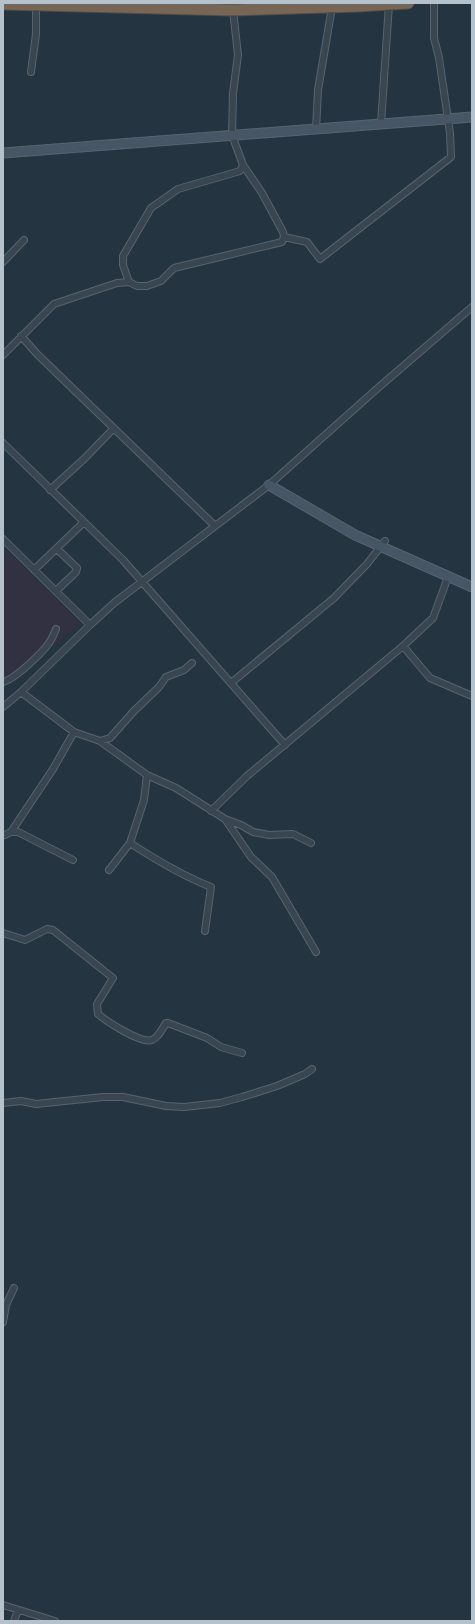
<svg xmlns="http://www.w3.org/2000/svg" width="475" height="1624" viewBox="0 0 475 1624" font-family="'Roboto Condensed',sans-serif">
  <style>
    .medical { fill: #313141 }
    .lines { fill: none; stroke-linecap: round; stroke-linejoin: round }
    .street-casing { stroke: #57646e; stroke-width: 8 }
    .secondary-casing { stroke: #57646e; stroke-width: 11 }
    .highway-casing { stroke: #44515b; stroke-width: 13 }
    .street { stroke: #394651; stroke-width: 6 }
    .secondary { stroke: #475664; stroke-width: 9 }
    .highway { stroke: #776555; stroke-width: 11 }
  </style>
  <rect width="100%" height="100%" fill="#243541"/>
  <path class="medical" d="M3,547l77,76 -77,66z"/>
  <g class="lines">
    <g class="street-casing">
      <path id="street" d="M31,72l5,-38v-30
        M381,124l8,-120
        M316,129l2,-39 14,-83
        M284,237l23,5 13,17 131,-102 -1,-24 -11,-75 -5,-20v-35
        M3,262l21,-22
        M129,282l-6,-17v-9l28,-48 27,-19 62,-18 3,-6
        M21,336l17,19 177,171
        M3,355l51,-51 63,-21 12,-1 8,4h10l14,-5 13,-13 108,-26 2,-5 -1,-5 -21,-39 -19,-28 -11,-30 1,-42 5,-38 -5,-45
        M3,443l120,117 162,185
        M50,490l34,-31 30,-31
        M3,539l87,86
        M34,570l50,-48
        M56,591l20,-19 1,-4 -20,-19
        M403,646l27,32 42,18
        M3,682c12,-3 39,-29 46,-39 3,-4 5,-9 7,-14
        M231,683l103,-85 33,-34 18,-23
        M21,692l53,40 26,9 47,34 29,13 49,31 26,38 21,20 44,75
        M3,707l18,-15 69,-67 24,-22 155,-118 110,-98 93,-80
        M100,741l10,-3 24,-27 25,-24 7,-10 18,-7 8,-7
        M211,811l36,-35 156,-130 30,-28 15,-41
        M225,819l16,6 12,7 16,3 24,-1 18,9
        M11,832l42,-63 21,-37
        M3,835h2l6,-3h7l55,28
        M130,843c26,17 51,32 81,44l-6,44
        M109,870l21,-27 14,-43 3,-25
        M3,933l22,7 22,-11 6,1 60,48 -16,26 1,10c8,7 43,30 54,26 6,-2 10,-11 14,-17h2l39,15 14,9 21,6
        M3,1103l18,-2 15,3 67,-7h20l43,9 18,1 36,-4 22,-6 35,-11 28,-12 7,-5
        M3,1322l3,-17 8,-17
        M3,1605l52,16
        M14,1621l4,-11"/>
    </g>
    <g class="secondary-casing">
      <path id="secondary" d="M3,153l469,-36
        M269,485l86,50 117,52"/>
    </g>
    <g class="highway-casing">
      <path id="highway" d="M3,4l230,6 125,-4 50,-3"/>
    </g>
    <use href="#street" class="street"/>
    <use href="#secondary" class="secondary"/>
    <use href="#highway" class="highway"/>
  </g>
  <rect width="475" height="1624" fill="none" stroke="#b5c1cb" stroke-width="8"/>
</svg>
